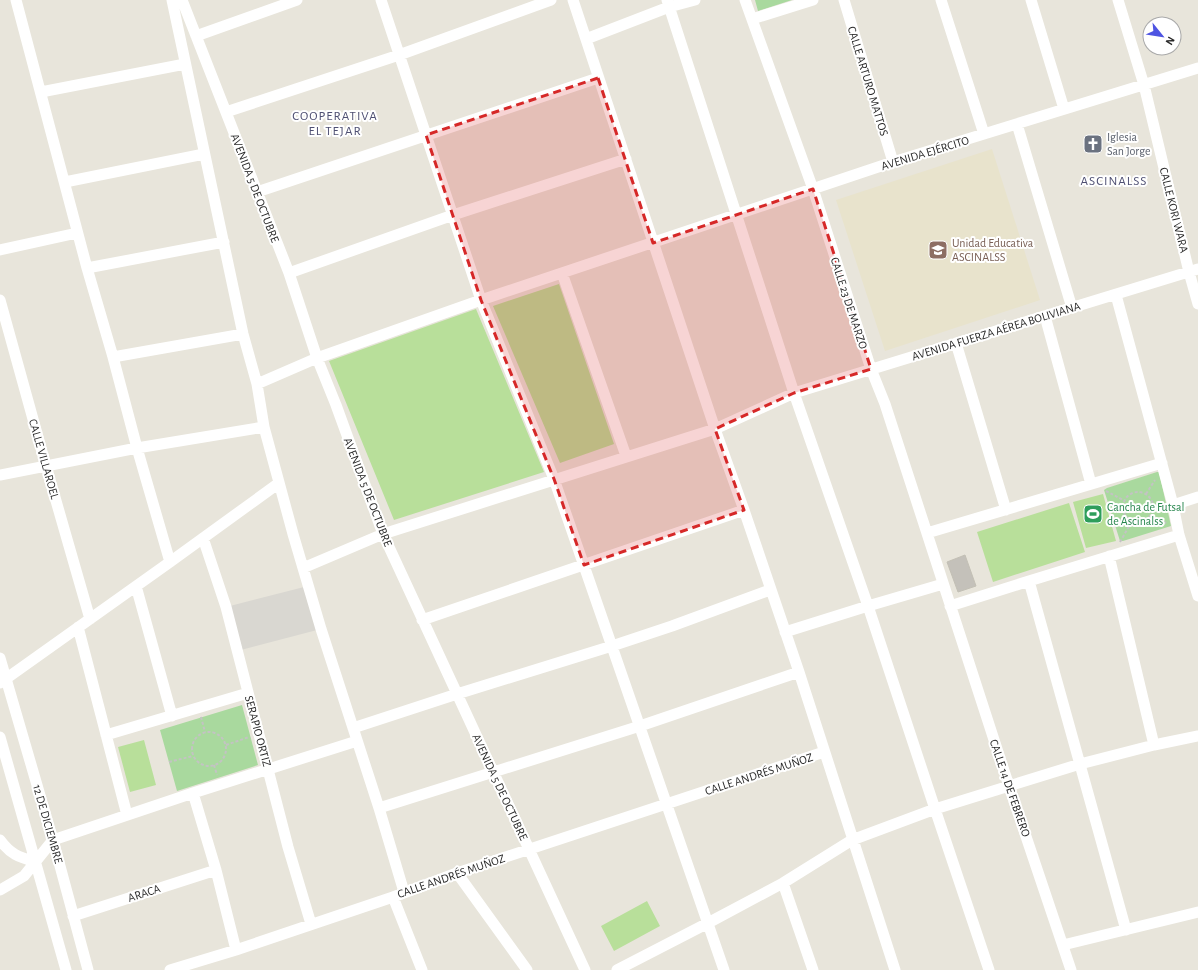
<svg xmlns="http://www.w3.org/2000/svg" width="1198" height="970" viewBox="0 0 1198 970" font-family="'Alegreya Sans',sans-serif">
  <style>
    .education { fill: #e8e3cc }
    .green { fill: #a9d99e }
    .pitch { fill: #b8df9a }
    .plaza { fill: #d9d7d1 }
    .building { fill: #c4c1ba; stroke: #c3c0b5 }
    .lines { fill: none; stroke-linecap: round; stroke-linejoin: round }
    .path { stroke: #c3c3c3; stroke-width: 2; stroke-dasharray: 3 2; stroke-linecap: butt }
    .minor { stroke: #fff; stroke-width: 11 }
    .marked { fill: #d62828; fill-opacity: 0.2; stroke: #d62828; stroke-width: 3; stroke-dasharray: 8 5; stroke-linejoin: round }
    .labels { text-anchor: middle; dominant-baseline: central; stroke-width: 4; stroke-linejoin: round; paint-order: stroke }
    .street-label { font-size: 12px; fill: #282828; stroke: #fff }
    .worship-label { font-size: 12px; fill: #5b616d; stroke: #fff; text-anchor: start }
    .education-label { font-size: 12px; fill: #785e54; stroke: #fff; text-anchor: start }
    .leisure-label { font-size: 12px; fill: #27864d; stroke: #fff; text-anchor: start }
    .neighbourhood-label { font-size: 13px; letter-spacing: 1px; fill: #4e4f72; stroke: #fff }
  </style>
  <rect width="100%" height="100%" fill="#e8e5db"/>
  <path class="education" d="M992,149l48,151 -155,51 -49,-151z"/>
  <path class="green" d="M755,0h37l-34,11z
    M1157,472h2l12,54 -48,15h-3l-16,-51 3,-2z
    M242,705l16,60 -81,26 -17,-61z"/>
  <path class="pitch" d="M559,284l55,160 -54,19 -67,-157z
    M476,309l68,163 -150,48 -65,-159z
    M1103,494l13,47 -30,7 -13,-46z
    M1069,503l16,49 -92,30 -16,-50z
    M144,740l12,45 -26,7 -12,-45z
    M647,901l13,25 -46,25 -13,-25z"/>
  <path class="plaza" d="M308,586l13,43 -84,22 -11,-44z"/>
  <path class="building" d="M965,555l11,31 -18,6 -11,-30z"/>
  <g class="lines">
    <path class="path" d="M1106,491l19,10
      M1123 507a15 15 0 1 1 30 0a15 15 0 1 1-30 0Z
      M1146,494l9,-14
      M1151,515l15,8
      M1120,542l12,-21
      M201,717l4,15
      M192 749a17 17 0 1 1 34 0a17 17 0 1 1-34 0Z
      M226,745l23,-8
      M169,762l24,-6
      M214,765l3,10"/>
    <path class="minor" d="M16,0l71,268 26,89 24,91 33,114
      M172,0l71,334 14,50 7,43 29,107 28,95 58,179 25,84
      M182,0l107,273 28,85 19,47 47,129 202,436
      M381,0l100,300 73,179 170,491
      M573,0l142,429 29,81 55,162 96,298
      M667,0l127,393 74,213 67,203 54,161
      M745,0l68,189 58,180 14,35 124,382 62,184
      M844,0l49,162
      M941,0l43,134
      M1031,0l33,109
      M1118,0l26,85 45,187 9,32
      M752,19l61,-19
      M196,36l101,-36
      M586,39l83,-32 26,-7
      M41,92l144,-28
      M226,112l173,-57 152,-55
      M1017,124l55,184
      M65,182l139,-28
      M257,192l341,-114
      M0,250l77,-17
      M87,268l137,-26
      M289,273l164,-58 173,-56
      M562,273l64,183
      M1116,295l57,210 6,30 19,61
      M0,300l46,166 44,153
      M1045,316l46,168
      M956,343l50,167
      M113,357l130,-23
      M257,384l60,-26 164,-58 412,-138 305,-94
      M0,475l137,-27 127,-21
      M1173,505l25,-8
      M927,533l235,-70
      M203,538l23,69 62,240 23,77
      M1109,556l45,189
      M303,568l80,-34 332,-105 79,-36 404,-124
      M1029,581l97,349
      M136,586l36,130
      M950,606l79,-25 150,-46
      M422,620l322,-110
      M78,627l49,188
      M785,632l83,-26 75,-22
      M0,658l53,182 35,130
      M0,683l170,-121 109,-79
      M353,728l104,-34 155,-48 60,-20 98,-36
      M106,735l142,-42
      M0,737l66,233
      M193,793l23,77 20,80
      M379,808l261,-82 159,-54
      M0,840c11,15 19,17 36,22
      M457,873l70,97
      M783,883l30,87
      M0,890l24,-14 29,-36 140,-47 164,-52
      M393,897l29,73
      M73,916l143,-46
      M1063,945l135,-33
      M170,970l66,-20 157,-53 64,-24 367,-121
      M617,970l91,-47 75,-40 69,-43 83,-31 145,-45 74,-19 44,-9"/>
  </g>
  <path class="marked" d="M598,78l55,165 160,-54 58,180 -77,24 -79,36 29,81 -160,55 -30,-86 -73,-179 -55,-165z"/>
  <defs>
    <g id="church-square" transform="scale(1)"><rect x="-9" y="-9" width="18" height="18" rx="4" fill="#6b7280" stroke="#fff"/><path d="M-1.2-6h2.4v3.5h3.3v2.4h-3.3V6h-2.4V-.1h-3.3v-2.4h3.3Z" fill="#fff"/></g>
    <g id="school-square" transform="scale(1)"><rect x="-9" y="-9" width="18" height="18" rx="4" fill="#8d6e63" stroke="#fff"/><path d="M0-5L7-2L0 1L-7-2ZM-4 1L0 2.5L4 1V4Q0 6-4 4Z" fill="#fff"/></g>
    <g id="stadium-square" transform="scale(1)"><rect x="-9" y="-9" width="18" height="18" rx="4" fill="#2e9e5b" stroke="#fff"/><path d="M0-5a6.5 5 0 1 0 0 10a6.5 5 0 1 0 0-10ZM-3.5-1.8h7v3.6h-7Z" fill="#fff"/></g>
  </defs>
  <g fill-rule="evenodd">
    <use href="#church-square" x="1093" y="144"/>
    <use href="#school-square" x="938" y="250"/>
    <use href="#stadium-square" x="1093" y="514"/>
  </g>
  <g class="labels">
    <g class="street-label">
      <text transform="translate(868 81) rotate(73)">CALLE ARTURO MATTOS</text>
      <text transform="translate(925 153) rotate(-17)">AVENIDA EJÉRCITO</text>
      <text transform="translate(255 188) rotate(69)">AVENIDA 5 DE OCTUBRE</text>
      <text transform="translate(1174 210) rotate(76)">CALLE KORI WARA</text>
      <text transform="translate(849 303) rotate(72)">CALLE 23 DE MARZO</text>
      <text transform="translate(996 331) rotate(-17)">AVENIDA FUERZA AÉREA BOLIVIANA</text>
      <text transform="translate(44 459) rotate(74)">CALLE VILLAROEL</text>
      <text transform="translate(368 492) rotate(69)">AVENIDA 5 DE OCTUBRE</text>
      <text transform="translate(258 731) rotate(75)">SERAPIO ORTIZ</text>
      <text transform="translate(759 774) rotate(-18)">CALLE ANDRÉS MUÑOZ</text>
      <text transform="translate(500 787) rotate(65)">AVENIDA 5 DE OCTUBRE</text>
      <text transform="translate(1010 788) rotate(71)">CALLE 14 DE FEBRERO</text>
      <text transform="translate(48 824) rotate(74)">12 DE DICIEMBRE</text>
      <text transform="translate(451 876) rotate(-19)">CALLE ANDRÉS MUÑOZ</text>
      <text transform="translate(144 893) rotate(-18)">ARACA</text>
    </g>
    <g class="worship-label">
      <text x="1107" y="137">Iglesia<tspan x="1107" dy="14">San Jorge</tspan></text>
    </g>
    <g class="education-label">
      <text x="952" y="243">Unidad Educativa<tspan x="952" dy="14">ASCINALSS</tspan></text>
    </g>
    <g class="leisure-label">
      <text x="1107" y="507">Cancha de Futsal<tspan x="1107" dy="14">de Ascinalss</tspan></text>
    </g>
    <g class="neighbourhood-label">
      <text x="335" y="116">COOPERATIVA<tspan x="335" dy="15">EL TEJAR</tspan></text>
      <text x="1114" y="181">ASCINALSS</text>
    </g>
  </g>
  <g transform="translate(1162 36) rotate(120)"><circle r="19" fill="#ffffff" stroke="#a9a9a9"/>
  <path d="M0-3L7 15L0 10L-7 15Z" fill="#4e54e2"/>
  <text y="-6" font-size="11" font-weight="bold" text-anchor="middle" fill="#282828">N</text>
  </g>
</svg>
